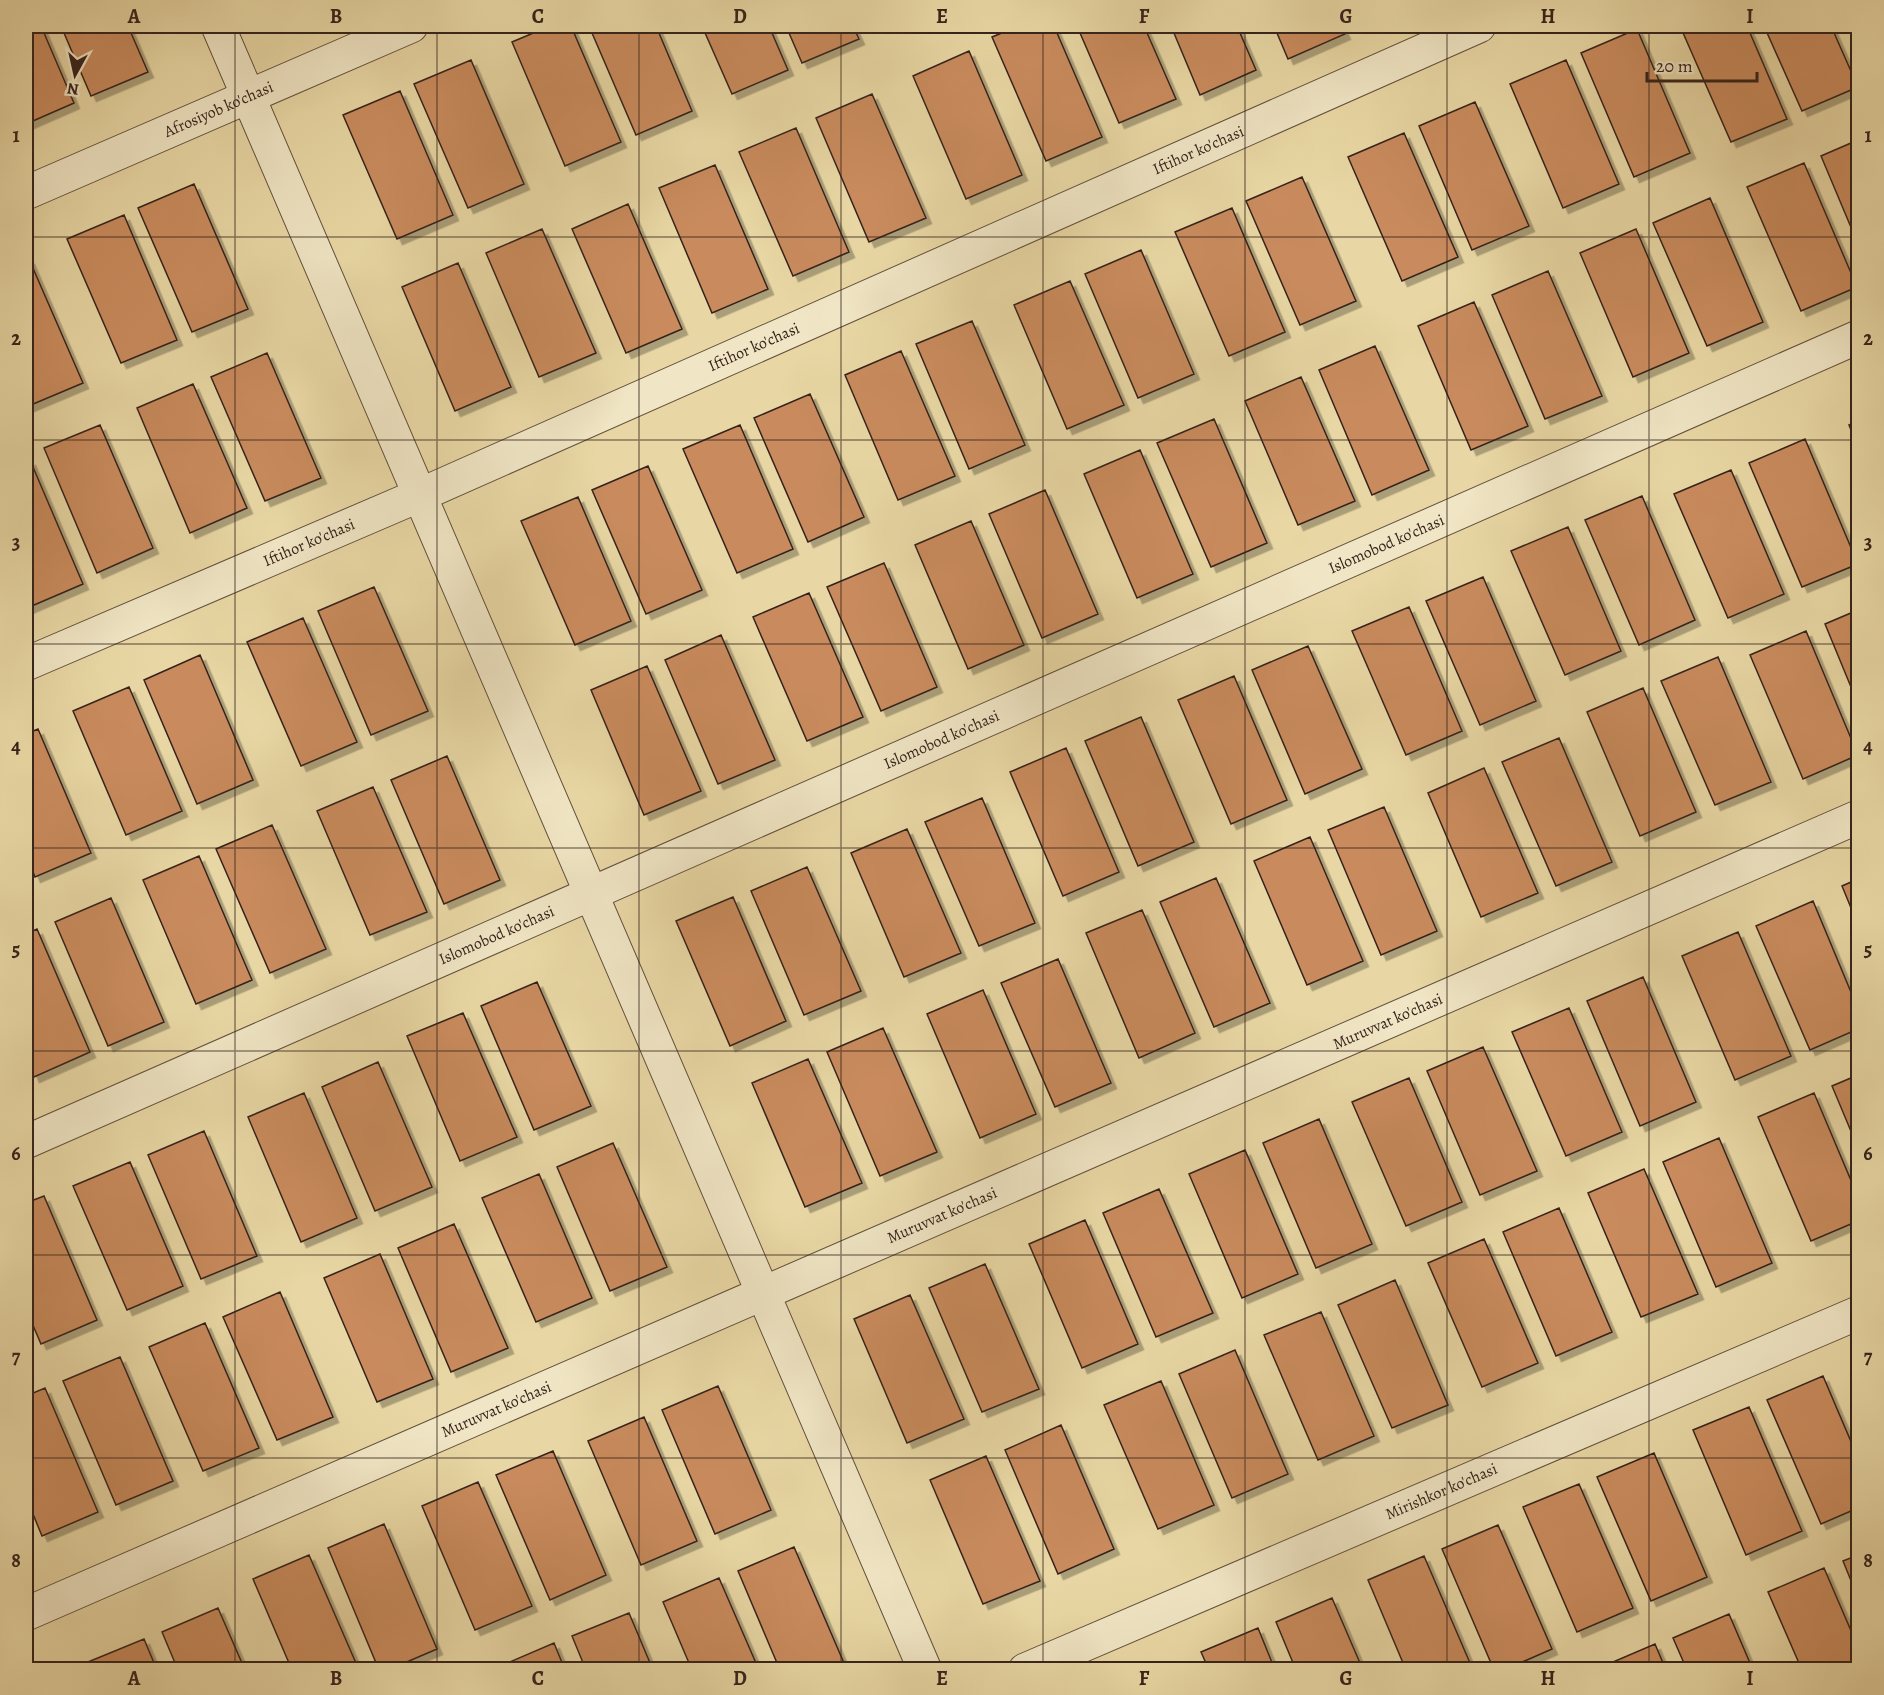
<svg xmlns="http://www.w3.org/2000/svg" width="1884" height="1695" viewBox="0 0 1884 1695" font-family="Alegreya,serif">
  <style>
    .building { fill: #c98b5d; stroke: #35231b; stroke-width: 1.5; filter: url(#shadow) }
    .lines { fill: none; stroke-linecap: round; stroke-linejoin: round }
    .street-casing { stroke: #62503d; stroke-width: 35 }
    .street { stroke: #f0e5c4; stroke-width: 33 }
    .grid { fill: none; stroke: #35231b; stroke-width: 1.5; stroke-opacity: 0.55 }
    .labels { text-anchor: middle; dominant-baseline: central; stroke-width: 4.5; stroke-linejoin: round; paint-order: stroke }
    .street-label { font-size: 16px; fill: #35231b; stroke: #f0e5c4 }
    .neatline { fill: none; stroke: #35231b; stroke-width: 2 }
    .grid-label { font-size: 20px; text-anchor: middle; font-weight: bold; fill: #35231b }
  </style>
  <defs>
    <filter id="shadow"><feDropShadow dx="5.5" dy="5.5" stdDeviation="0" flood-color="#0004"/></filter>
  </defs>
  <rect width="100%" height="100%" fill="#e8d7a4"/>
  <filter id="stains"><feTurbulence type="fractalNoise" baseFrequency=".00333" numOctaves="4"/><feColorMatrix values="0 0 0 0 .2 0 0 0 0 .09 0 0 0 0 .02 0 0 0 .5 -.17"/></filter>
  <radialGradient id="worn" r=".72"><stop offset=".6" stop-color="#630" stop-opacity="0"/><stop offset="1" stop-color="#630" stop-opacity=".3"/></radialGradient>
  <path class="building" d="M26,26h15l33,77 -48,21z
    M61,26h67l20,46 -57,24z
    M550,26h21l50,116 -56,24 -53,-124z
    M589,26h67l36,85 -56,24z
    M702,26h67l19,44 -56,24z
    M786,26h67l6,13 -57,24z
    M1019,26h35l48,111 -56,24 -54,-124z
    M1077,26h67l32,73 -57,24z
    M1171,26h66l19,44 -56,25z
    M1274,26h67l4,8 -57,25z
    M1680,26h67l40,93 -56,23z
    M1764,26h67l27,61 -56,24z
    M1637,29l53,124 -56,24 -53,-124z
    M969,51l53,124 -56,24 -53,-123z
    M471,60l53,124 -56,24 -54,-124z
    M1566,60l53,124 -56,24 -53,-124z
    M400,91l53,124 -56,24 -54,-124z
    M872,94l54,124 -57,24 -53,-124z
    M1475,102l54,124 -57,24 -53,-124z
    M796,128l53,124 -56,24 -54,-124z
    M1404,133l54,124 -56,24 -54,-124z
    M1858,140v104l-37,-88z
    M1804,163l53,124 -56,24 -54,-124z
    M715,165l53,124 -56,24 -53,-125z
    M1302,177l54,124 -56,24 -54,-124z
    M194,184l54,125 -56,23 -54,-124z
    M1710,198l53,124 -56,24 -54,-123z
    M628,204l54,125 -56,24 -54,-124z
    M1232,208l53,124 -56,24 -54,-124z
    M124,215l53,125 -56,23 -54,-124z
    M542,229l54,124 -57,24 -53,-124z
    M1636,229l53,124 -56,24 -53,-124z
    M1141,250l53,124 -56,24 -53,-124z
    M29,259l54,124 -57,24v-147z
    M458,263l53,124 -56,24 -53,-124z
    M1548,271l54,125 -57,23 -53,-124z
    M1070,281l54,124 -57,24 -53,-124z
    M1474,302l54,124 -57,24 -53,-124z
    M972,321l53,124 -56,24 -53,-125z
    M1375,346l54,124 -57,25 -53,-125z
    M901,351l54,125 -57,24 -53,-125z
    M267,353l54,125 -56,23 -54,-124z
    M1301,377l54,124 -57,24 -53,-124z
    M193,384l54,124 -57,25 -53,-125z
    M810,394l54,123 -56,25 -54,-124z
    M1214,419l53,124 -56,24 -54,-124z
    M1858,421v27l-9,-23z
    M100,425l53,123 -56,25 -53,-125z
    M740,425l53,124 -56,24 -54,-124z
    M1805,439l53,125 -56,23 -53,-124z
    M1140,450l53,124 -56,24 -53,-124z
    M30,460l53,124 -56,24 -1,-146z
    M648,466l54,124 -56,24 -54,-124z
    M1731,470l53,124 -56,24 -54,-124z
    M1045,490l53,124 -56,24 -53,-124z
    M1642,496l53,124 -56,25 -54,-125z
    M578,497l53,124 -56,24 -54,-124z
    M971,521l53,124 -56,24 -53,-124z
    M1568,527l53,124 -56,24 -54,-124z
    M884,563l53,124 -56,24 -54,-124z
    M1483,577l53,124 -56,24 -54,-124z
    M374,587l54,124 -57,24 -53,-124z
    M809,593l54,124 -56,24 -54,-124z
    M1409,607l53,124 -56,24 -54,-124z
    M1858,610v94l-33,-80z
    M303,618l54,124 -56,24 -54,-124z
    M1806,631l52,124 -55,24 -53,-124z
    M721,635l54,125 -57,24 -53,-124z
    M1308,646l54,123 -57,25 -53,-124z
    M200,655l53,125 -56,24 -53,-124z
    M1718,657l53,125 -56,23 -54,-124z
    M647,666l54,125 -57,24 -53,-125z
    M1234,676l53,124 -56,24 -53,-124z
    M129,687l53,124 -56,24 -53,-124z
    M1643,688l53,124 -56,24 -53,-124z
    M1141,717l53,125 -56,24 -53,-125z
    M38,729l53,124 -56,24 -9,-23v-120z
    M1559,738l53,124 -56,24 -54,-124z
    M1066,748l53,124 -56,24 -53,-124z
    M447,756l53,124 -56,24 -53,-124z
    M1484,768l54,125 -57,24 -53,-124z
    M373,787l54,125 -57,23 -53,-124z
    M982,798l53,125 -56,23 -54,-124z
    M1384,807l53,124 -56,24 -53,-125z
    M272,825l54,124 -56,24 -54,-124z
    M907,829l54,124 -57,24 -53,-124z
    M1310,837l53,124 -56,24 -53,-124z
    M199,856l53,124 -56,24 -53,-124z
    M807,867l54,124 -57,24 -53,-124z
    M1216,878l54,125 -56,24 -54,-125z
    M1858,879v46l-16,-39z
    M733,897l53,124 -56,25 -54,-125z
    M111,898l53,124 -56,24 -53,-124z
    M1813,901l45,108v20l-48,21 -54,-124z
    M1142,910l53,123 -56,25 -53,-125z
    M37,929l53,123 -56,25 -8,-20v-123z
    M1738,932l53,124 -56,24 -53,-124z
    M1058,959l53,124 -56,24 -54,-124z
    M1643,977l53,125 -56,24 -53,-125z
    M537,982l54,124 -57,24 -53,-124z
    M983,990l53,124 -56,24 -53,-124z
    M1569,1008l53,124 -56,24 -54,-124z
    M463,1013l54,124 -57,24 -53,-125z
    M883,1028l54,124 -57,24 -53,-124z
    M1483,1047l54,124 -57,24 -53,-124z
    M808,1059l54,124 -57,24 -53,-124z
    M378,1062l54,125 -57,24 -53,-124z
    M1858,1075v73l-26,-62z
    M1409,1078l53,124 -56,24 -54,-124z
    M304,1093l53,125 -56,24 -53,-125z
    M1814,1093l44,104v24l-47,20 -53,-124z
    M1319,1119l53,125 -56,24 -53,-125z
    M204,1131l53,125 -56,23 -53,-124z
    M1719,1138l53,125 -56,24 -53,-125z
    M613,1143l54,124 -57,24 -53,-124z
    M1245,1150l53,124 -56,24 -53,-124z
    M130,1162l53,124 -56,24 -54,-124z
    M1644,1169l54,125 -57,23 -53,-124z
    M539,1174l53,124 -56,24 -54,-124z
    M1159,1189l54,124 -57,24 -53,-124z
    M44,1196l53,124 -56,24 -15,-35v-106z
    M1559,1208l53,124 -56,24 -53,-124z
    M1085,1220l53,124 -56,24 -53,-124z
    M454,1224l54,124 -57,24 -53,-124z
    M1484,1239l54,124 -56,24 -54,-124z
    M380,1254l53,125 -56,23 -53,-124z
    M985,1264l54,125 -57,23 -53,-124z
    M1395,1280l53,125 -56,23 -54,-123z
    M280,1292l53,125 -56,23 -54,-123z
    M910,1295l54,124 -57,24 -53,-124z
    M1321,1312l53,124 -56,24 -54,-125z
    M205,1323l54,125 -56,23 -54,-124z
    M1235,1350l53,124 -56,24 -53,-124z
    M120,1357l53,124 -57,24 -53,-124z
    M1823,1376l35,82v50l-37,16 -54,-124z
    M1161,1381l53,124 -56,24 -54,-124z
    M718,1386l53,124 -56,24 -53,-124z
    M45,1388l53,124 -56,24 -16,-39v-101z
    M1749,1407l53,124 -56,24 -53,-125z
    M644,1417l53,124 -56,24 -53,-124z
    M1061,1425l53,124 -56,25 -53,-124z
    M553,1451l53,124 -56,25 -54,-125z
    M1654,1453l53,124 -56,24 -54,-124z
    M986,1456l54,125 -57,23 -53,-124z
    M478,1482l54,124 -57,24 -53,-124z
    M1579,1484l54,124 -56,24 -54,-125z
    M384,1524l53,125 -49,21h-9l-51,-122z
    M1498,1525l54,124 -48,21h-10l-52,-121z
    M794,1547l53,123h-67l-42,-99z
    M309,1555l50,115h-67l-39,-91z
    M1858,1555v43l-15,-37z
    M1424,1556l49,114h-67l-38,-90z
    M1824,1568l34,79v23h-56l-34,-78z
    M719,1578l40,92h-67l-29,-68z
    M1332,1598l31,72h-67l-20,-48z
    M218,1608l27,62h-67l-16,-38z
    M629,1613l24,57h-67l-14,-34z
    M1729,1614l24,56h-66l-14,-32z
    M1258,1628l17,42h-66l-8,-18z
    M144,1639l13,31h-66l-3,-8z
    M554,1643l11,27h-66l-1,-3z
    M1655,1644l11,26h-67v-2z"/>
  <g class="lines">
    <g class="street-casing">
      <g id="street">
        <path d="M218,26l707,1644"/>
        <path id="s1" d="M26,193l385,-167"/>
        <path id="s2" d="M26,664l394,-169 1059,-469"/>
        <path id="s3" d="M26,1142l1832,-805"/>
        <path id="s4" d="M26,1614l1832,-797"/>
        <path id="s5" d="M1025,1670l833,-357"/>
      </g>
    </g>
    <use href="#street" class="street"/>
  </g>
  <path class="grid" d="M235,26v1644M437,26v1644M639,26v1644M841,26v1644M1043,26v1644M1245,26v1644M1447,26v1644M1649,26v1644M26,237h1832M26,440h1832M26,644h1832M26,848h1832M26,1051h1832M26,1255h1832M26,1458h1832"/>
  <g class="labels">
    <g class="street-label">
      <text stroke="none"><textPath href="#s1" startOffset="210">Afrosiyob ko'chasi</textPath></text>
      <text stroke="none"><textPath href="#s2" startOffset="1280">Iftihor ko'chasi</textPath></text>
      <text stroke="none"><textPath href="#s2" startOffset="794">Iftihor ko'chasi</textPath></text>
      <text stroke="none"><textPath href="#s2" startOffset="308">Iftihor ko'chasi</textPath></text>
      <text stroke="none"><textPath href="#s3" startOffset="1486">Islomobod ko'chasi</textPath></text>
      <text stroke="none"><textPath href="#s3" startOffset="1000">Islomobod ko'chasi</textPath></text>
      <text stroke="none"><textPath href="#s3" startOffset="514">Islomobod ko'chasi</textPath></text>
      <text stroke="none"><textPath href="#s4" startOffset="1485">Muruvvat ko'chasi</textPath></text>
      <text stroke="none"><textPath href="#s4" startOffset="999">Muruvvat ko'chasi</textPath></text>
      <text stroke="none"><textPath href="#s4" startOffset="513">Muruvvat ko'chasi</textPath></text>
      <text stroke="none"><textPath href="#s5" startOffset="453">Mirishkor ko'chasi</textPath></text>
    </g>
  </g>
  <rect width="1884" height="1695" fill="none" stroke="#e8d7a4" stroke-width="66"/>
  <g transform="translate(75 75) rotate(188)" stroke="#f0e5c4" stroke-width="4.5" paint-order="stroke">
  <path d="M0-4.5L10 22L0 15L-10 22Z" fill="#35231b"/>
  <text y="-9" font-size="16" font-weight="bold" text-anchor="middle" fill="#35231b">N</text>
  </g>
  <path d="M1647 72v9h110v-9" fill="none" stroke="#35231b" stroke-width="3"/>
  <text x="1656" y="72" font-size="18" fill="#35231b" stroke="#f0e5c4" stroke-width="4.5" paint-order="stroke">20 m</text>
  <rect x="33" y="33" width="1818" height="1629" class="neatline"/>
  <g class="grid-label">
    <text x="134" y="23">A</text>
    <text x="336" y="23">B</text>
    <text x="538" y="23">C</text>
    <text x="740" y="23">D</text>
    <text x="942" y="23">E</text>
    <text x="1144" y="23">F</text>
    <text x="1346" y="23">G</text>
    <text x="1548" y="23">H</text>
    <text x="1750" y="23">I</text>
    <text x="16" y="142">1</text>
    <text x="1868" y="142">1</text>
    <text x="16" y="345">2</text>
    <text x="1868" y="345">2</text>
    <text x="16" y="549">3</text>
    <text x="1868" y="549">3</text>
    <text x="16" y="753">4</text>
    <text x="1868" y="753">4</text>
    <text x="16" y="956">5</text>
    <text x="1868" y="956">5</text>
    <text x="16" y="1160">6</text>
    <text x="1868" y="1160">6</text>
    <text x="16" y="1363">7</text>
    <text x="1868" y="1363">7</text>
    <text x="16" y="1567">8</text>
    <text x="1868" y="1567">8</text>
    <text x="134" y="1685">A</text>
    <text x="336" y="1685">B</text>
    <text x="538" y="1685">C</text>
    <text x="740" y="1685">D</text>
    <text x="942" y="1685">E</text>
    <text x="1144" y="1685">F</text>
    <text x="1346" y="1685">G</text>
    <text x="1548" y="1685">H</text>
    <text x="1750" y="1685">I</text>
  </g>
  <rect width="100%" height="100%" filter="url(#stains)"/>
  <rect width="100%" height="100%" fill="url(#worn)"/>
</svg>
